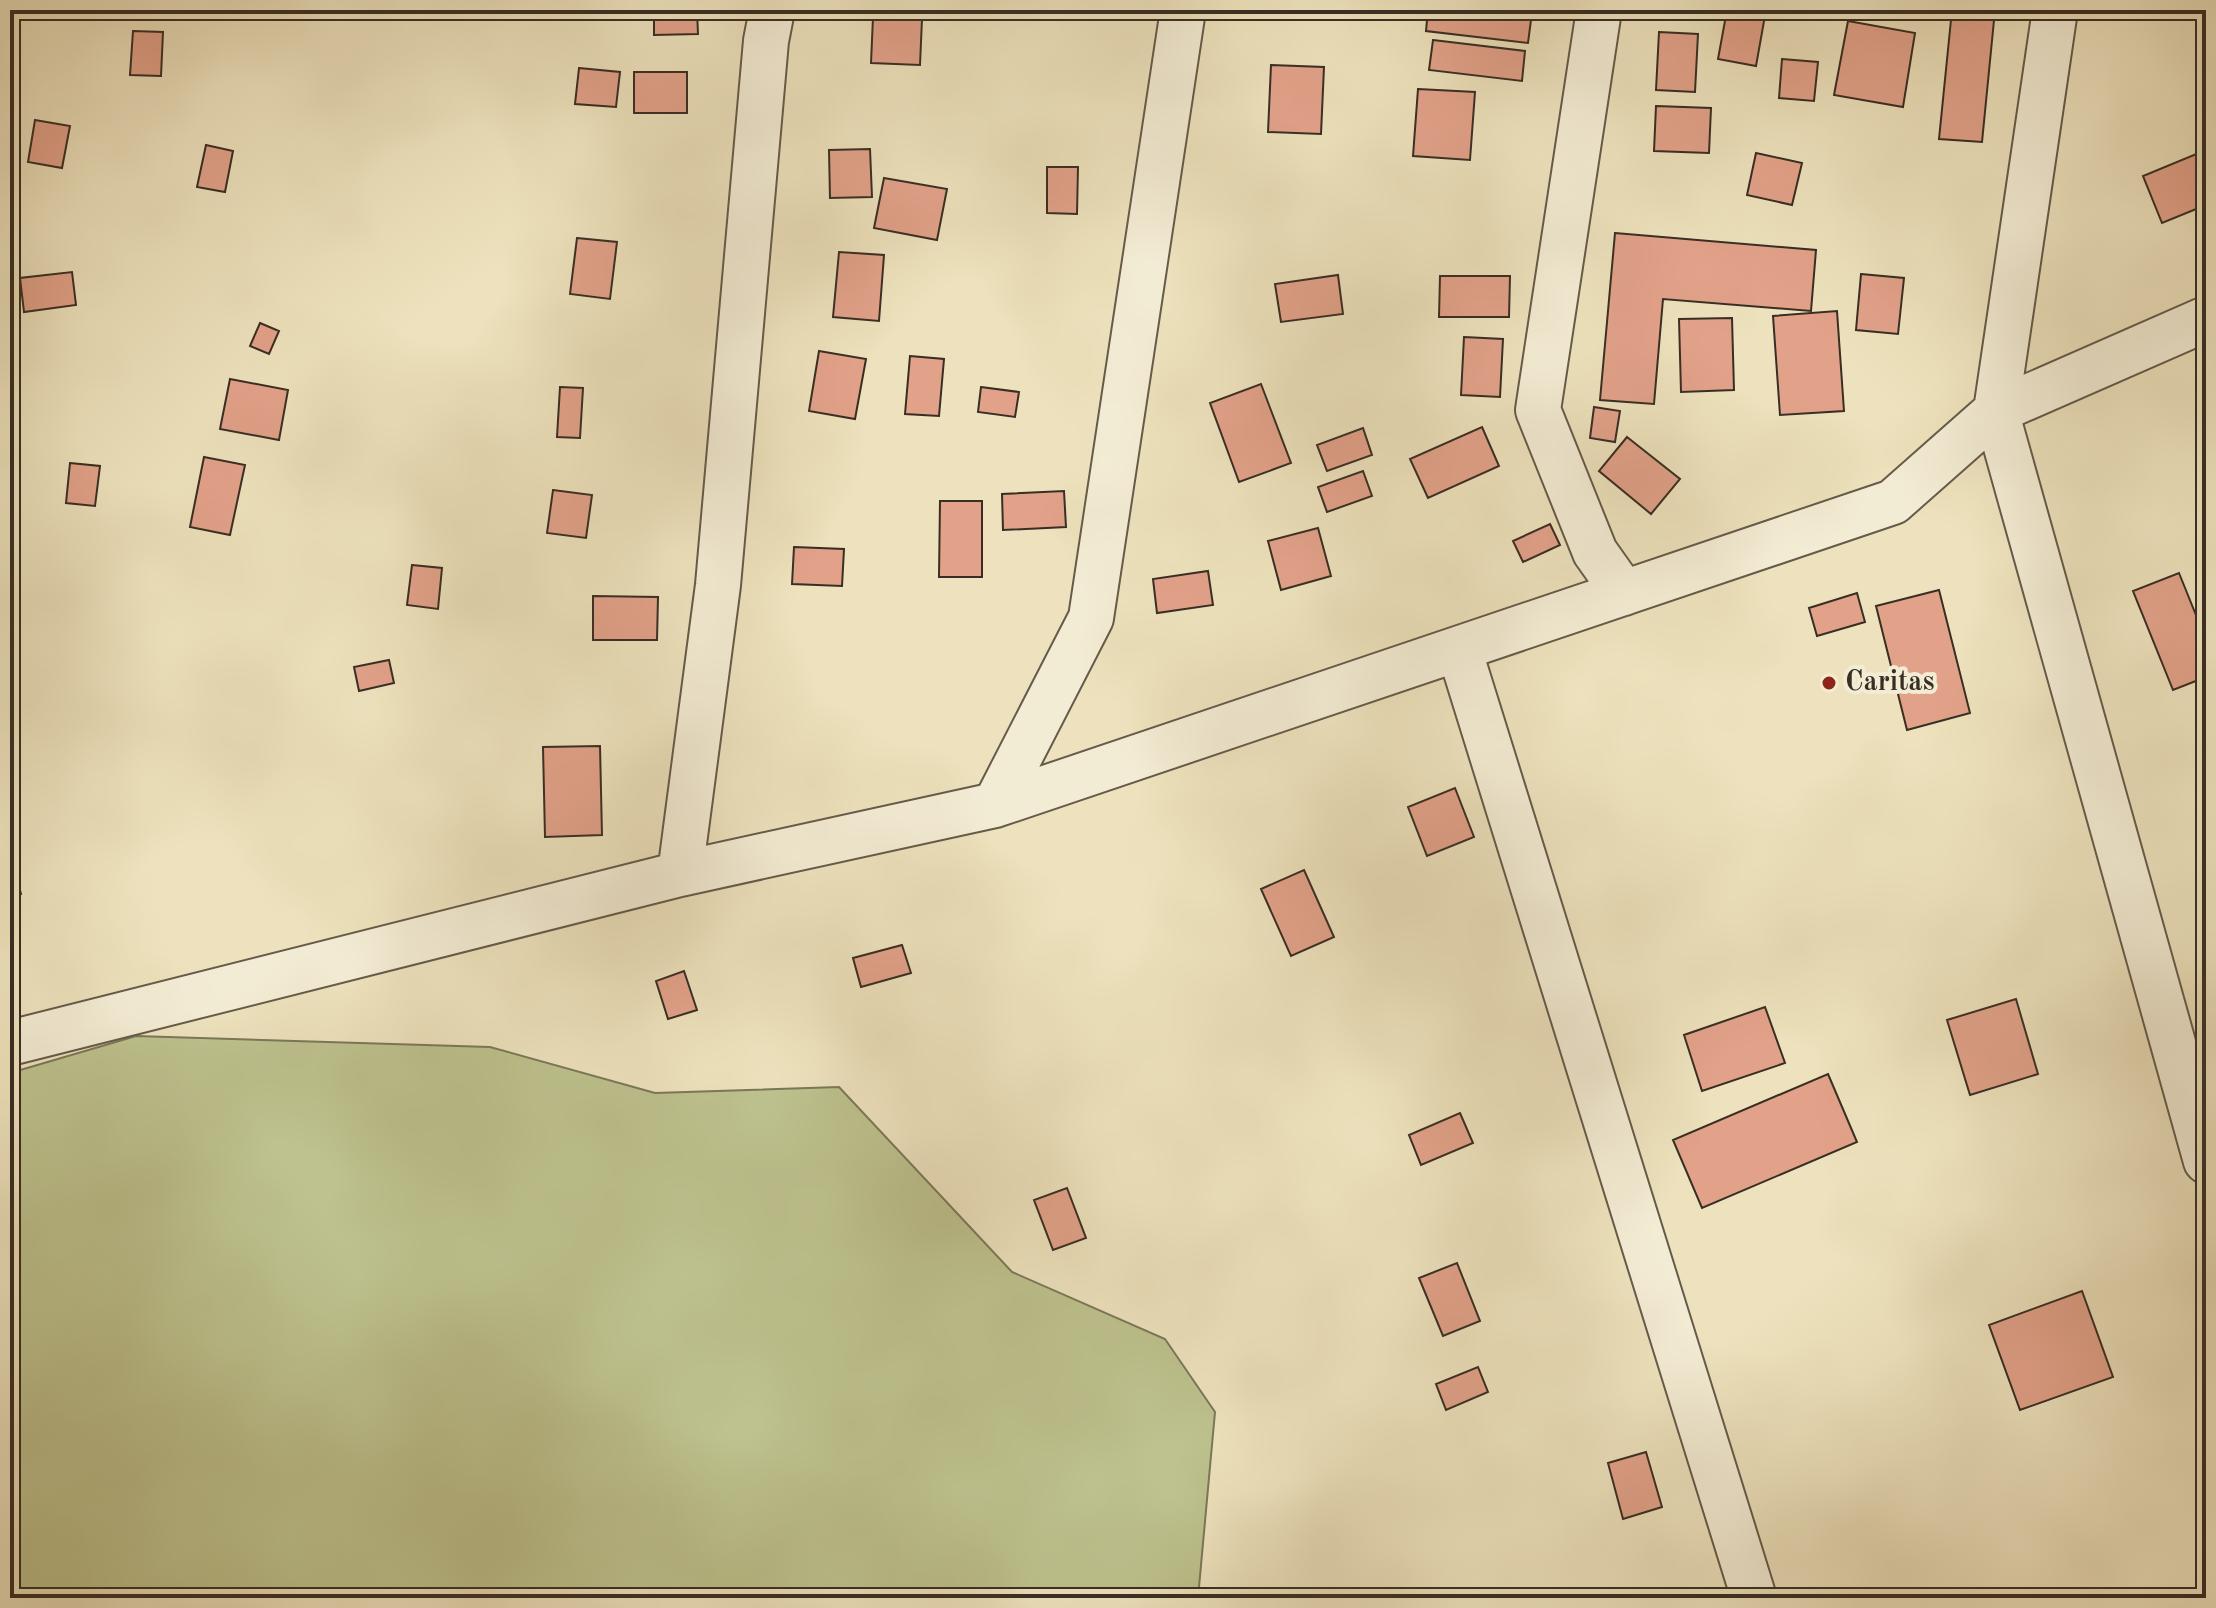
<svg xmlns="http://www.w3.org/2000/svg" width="2216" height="1608" viewBox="0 0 2216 1608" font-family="'Old Standard TT',serif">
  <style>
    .green { fill: #bdc28e; stroke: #7a7859; stroke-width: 2 }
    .building { fill: #e2a28a; stroke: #382e24; stroke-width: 2 }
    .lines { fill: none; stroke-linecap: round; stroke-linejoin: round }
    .minor-casing { stroke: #655b4a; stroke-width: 48 }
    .minor { stroke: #f3ecd4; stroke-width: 44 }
    .poi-dot { fill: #8f2418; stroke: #f3ecd4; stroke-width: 3 }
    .labels { text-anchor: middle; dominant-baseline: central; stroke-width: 8; stroke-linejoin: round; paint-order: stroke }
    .poi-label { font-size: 28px; font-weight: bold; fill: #382e24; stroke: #f3ecd4; text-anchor: start }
  </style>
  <rect width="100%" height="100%" fill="#ede2bd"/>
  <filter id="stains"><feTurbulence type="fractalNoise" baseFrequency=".0025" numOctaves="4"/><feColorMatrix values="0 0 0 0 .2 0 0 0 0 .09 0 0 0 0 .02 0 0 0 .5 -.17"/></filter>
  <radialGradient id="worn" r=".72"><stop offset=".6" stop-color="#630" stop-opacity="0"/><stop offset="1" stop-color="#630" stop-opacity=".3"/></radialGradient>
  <path class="green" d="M136,1036l354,11 165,46 184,-6 173,185 153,67 50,73 -17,186h-1188v-525z"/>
  <path class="building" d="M654,10h43l1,24 -44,1z
    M1428,10h24l79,10 -3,23 -102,-12z
    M1727,10h39l-10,56 -38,-7z
    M1952,10h43l-13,132 -43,-3z
    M873,17l49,2 -2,46 -49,-2z
    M1848,21l67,12 -12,74 -69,-12z
    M133,31l30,1 -2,44 -31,-1z
    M1659,32l39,2 -3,58 -39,-2z
    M1433,40l92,11 -3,30 -93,-11z
    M1782,59l36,3 -4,39 -35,-3z
    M1271,65l53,2 -3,67 -53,-2z
    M579,68l41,4 -4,35 -41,-3z
    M634,72h53v41h-53z
    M1418,89l57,3 -5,68 -57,-4z
    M1656,106l55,2 -2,45 -55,-2z
    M35,120l35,6 -8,42 -34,-6z
    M206,145l27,6 -8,41 -28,-5z
    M870,149l2,48 -42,1 -1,-48z
    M2206,150v55l-44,18 -19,-47z
    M1756,153l46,10 -10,42 -45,-10z
    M1047,167h31l-1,47 -30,-1z
    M884,178l63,11 -10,51 -63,-12z
    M1615,233l201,17 -5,61 -148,-12 -9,105 -54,-4z
    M577,238l40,4 -7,57 -40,-5z
    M839,252l45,3 -5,66 -46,-4z
    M72,272l4,33 -52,7 -4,-34z
    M1861,274l43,4 -6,56 -42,-4z
    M1338,275l5,39 -62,8 -6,-38z
    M1440,276h70l-1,41h-70z
    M1837,311l7,100 -64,4 -7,-99z
    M1732,318l2,72 -53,2 -2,-73z
    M260,323l19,8 -10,23 -19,-8z
    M1464,337l39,2 -3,58 -39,-2z
    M819,351l47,8 -11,60 -46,-8z
    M910,356l34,3 -5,57 -34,-2z
    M230,379l58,11 -9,50 -59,-11z
    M1261,384l30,79 -52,19 -29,-79z
    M560,387l23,1 -3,50 -23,-1z
    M981,387l38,5 -4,25 -37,-5z
    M1594,407l26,4 -5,31 -25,-4z
    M1482,427l17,39 -71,32 -18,-39z
    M1363,428l9,27 -45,16 -10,-26z
    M1627,437l53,42 -29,35 -52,-43z
    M204,457l41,8 -15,70 -40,-8z
    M70,463l30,3 -5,40 -29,-3z
    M1363,471l9,25 -45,16 -9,-25z
    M553,490l39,5 -6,43 -39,-5z
    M1064,491l2,36 -63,3 -1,-36z
    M940,501h42v76h-43z
    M1550,524l10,21 -37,17 -10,-21z
    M1318,528l13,48 -50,14 -13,-49z
    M794,547l50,2 -2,37 -50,-2z
    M412,565l30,3 -4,41 -31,-4z
    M1208,571l5,34 -56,8 -4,-34z
    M2179,573l27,67v37l-33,13 -40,-99z
    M1939,590l31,123 -63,17 -31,-124z
    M1857,593l8,29 -48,14 -8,-28z
    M593,596l65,1 -1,43h-64z
    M389,660l5,23 -35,8 -5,-24z
    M600,746l2,89 -57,2 -2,-90z
    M1455,788l19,49 -47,19 -19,-49z
    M10,852l11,42 -11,2z
    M1304,870l30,67 -43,19 -30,-67z
    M902,945l9,28 -50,14 -8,-29z
    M684,971l13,39 -29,9 -12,-38z
    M2016,999l22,75 -68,21 -23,-75z
    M1765,1007l20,56 -83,28 -18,-56z
    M1828,1074l29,68 -155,66 -29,-68z
    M1460,1113l13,30 -52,22 -12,-30z
    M1067,1188l19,50 -33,12 -19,-50z
    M1457,1263l23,58 -37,15 -24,-58z
    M2082,1291l31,86 -93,33 -31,-85z
    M1478,1367l10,25 -42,18 -10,-26z
    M1646,1452l16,55 -39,12 -15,-56z"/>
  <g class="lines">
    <g class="minor-casing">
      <path id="minor" d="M1599,10l-61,400 57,142 29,41
        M2055,10l-59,401 210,750
        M1459,649l295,949
        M995,805l96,-187 92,-608
        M680,874l38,-289 48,-544 6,-31
        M10,1043l670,-169 315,-69 898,-303 103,-91 210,-92"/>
    </g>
    <use href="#minor" class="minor"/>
  </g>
  <circle class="poi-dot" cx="1829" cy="683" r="8"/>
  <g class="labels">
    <g class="poi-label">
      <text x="1845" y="683">Caritas</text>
    </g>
  </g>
  <rect width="2216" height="1608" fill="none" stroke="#ede2bd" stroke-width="40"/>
  <rect x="12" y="12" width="2192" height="1584" fill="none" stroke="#382e24" stroke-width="4"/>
  <rect x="20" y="20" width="2176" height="1568" fill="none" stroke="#382e24" stroke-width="2"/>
  <rect width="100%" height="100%" filter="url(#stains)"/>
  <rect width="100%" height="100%" fill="url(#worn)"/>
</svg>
